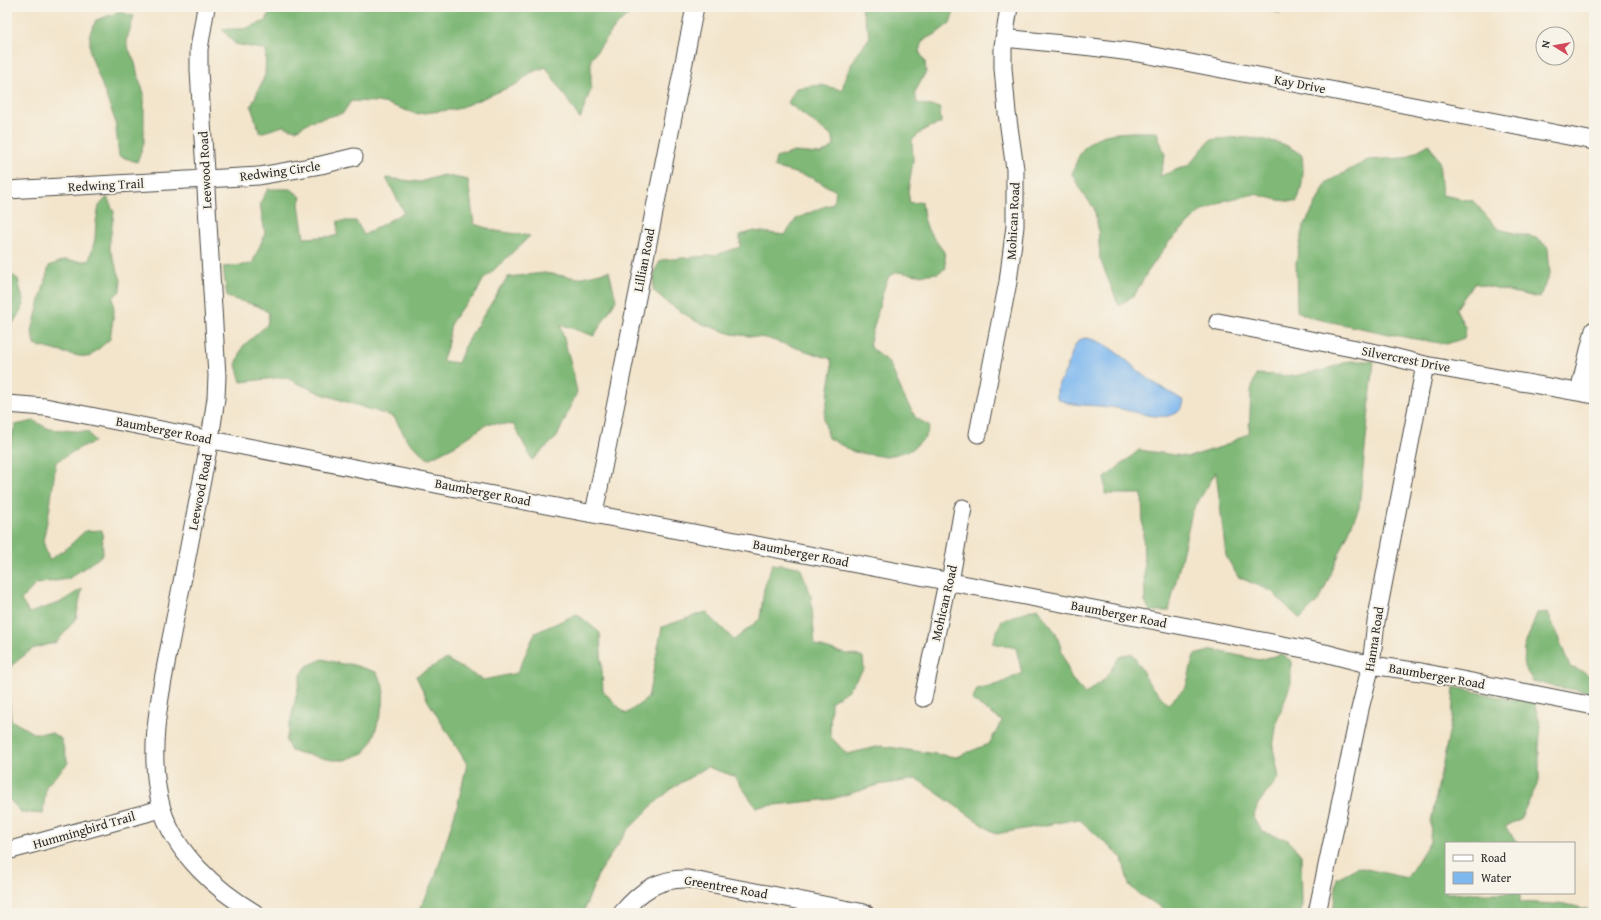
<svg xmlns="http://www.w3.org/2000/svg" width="1601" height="920" viewBox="0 0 1601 920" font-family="'Gentium Book Plus',serif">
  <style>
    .forest { fill: #7fb877; stroke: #557251 }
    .water { fill: #7eb8ef; stroke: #54728d }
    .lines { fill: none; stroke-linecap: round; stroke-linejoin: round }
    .minor-casing { stroke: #494743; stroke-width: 19 }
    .minor { stroke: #fff; stroke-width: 17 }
    .labels { text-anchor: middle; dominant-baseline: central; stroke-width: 4; stroke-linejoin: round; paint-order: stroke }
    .street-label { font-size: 13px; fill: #2b2b2b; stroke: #f7f3e8 }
  </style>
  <rect width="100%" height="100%" fill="#f7f3e8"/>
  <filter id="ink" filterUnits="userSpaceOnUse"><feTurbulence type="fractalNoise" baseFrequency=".025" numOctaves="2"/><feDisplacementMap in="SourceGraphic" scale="8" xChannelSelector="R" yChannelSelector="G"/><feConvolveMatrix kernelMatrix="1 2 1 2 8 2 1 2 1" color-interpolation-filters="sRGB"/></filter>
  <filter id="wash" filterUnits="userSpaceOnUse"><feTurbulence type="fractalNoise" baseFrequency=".012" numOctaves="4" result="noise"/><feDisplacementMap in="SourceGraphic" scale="16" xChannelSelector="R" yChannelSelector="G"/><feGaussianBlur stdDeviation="0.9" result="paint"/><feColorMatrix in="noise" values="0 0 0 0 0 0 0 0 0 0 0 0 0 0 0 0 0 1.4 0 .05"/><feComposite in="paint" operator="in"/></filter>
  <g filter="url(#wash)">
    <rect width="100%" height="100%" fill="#f3e5cc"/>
    <path class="forest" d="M271,7h366l-22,20 -24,32v30l-11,30 -34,-52 -16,6 -13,11 -60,25 -41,5 -28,-10 -11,-2 -26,-1 -8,12 -32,8 -15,9 -13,-4 -23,7 -9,-26 14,-32 1,-25 -31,-6 -13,-15h22l22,-8z
      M861,7h95l-6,16 -14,11 -13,6 -4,11 6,11 1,10 -11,20 2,11 23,5 1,15 -16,6 -13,11 1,21 -5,31 2,11 12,-1 2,16 4,12 16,22 2,16 -8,5 -20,2 -20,-3 -9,4 -5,12 -15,57 11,11 9,6 16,37 11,19 14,8 -5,12 -14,12 -25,7 -32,-5 -26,-14 -4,-19 8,-49 -1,-11 -65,-21 -34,-4 -35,-12 -29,-19 -15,-13 2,-20 6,-10 55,-5 24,-8v-12l14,-4 31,4 11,-16 24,-11 13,-4 3,-13 -24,-13 -38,-11 2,-9 18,-6 27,2 13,-8 -1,-9 -45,-34 8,-15 25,-3 21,5c5,-22 14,-35 28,-53z
      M1258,7h29l-7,6z
      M120,12l14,4 -7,23v6l8,18 3,13 6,17v50l-7,19 -18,-6 -4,-36 -25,-67v-20l6,-13z
      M1133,132h24l8,23 -5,21 29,-11 21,-25c25,-4 49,-3 73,4 7,3 13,7 19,11 2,17 1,31 -5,47l-19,-2 -23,-6 -29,6 -27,13 -30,29 -22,31 -12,21 -16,12 -19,-47 -2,-32 -4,-19 -12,-16 -10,-18c3,-8 6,-19 12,-26 13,-15 31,-15 49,-16z
      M1429,144l10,17 3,34 31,6 25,28 38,9 12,9 2,27 -11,24 -65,-15 -18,26 10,20 -2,9 -17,6 -38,-6 -97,-20 -15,-7 -1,-49 8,-36 23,-44 41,-22 37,-2z
      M443,175l25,5 6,44 22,7 34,5 -47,44 -7,14 -16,16 -9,13 -4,25 -5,13 16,2 9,-22 41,-64 36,-4 34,5 31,-7 7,29 -22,36 -34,-12 11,40 6,28 -20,45 -25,23 -18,-35 -25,-2 -33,22 -28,14 -21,-19 -13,-23 -72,-23 -38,-17 -43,5 -5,-17 7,-19 24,-21 2,-12 -11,-7 -31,-9 -4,-30 29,-3 13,-30 -5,-31 8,-14h23l10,8 -2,7 5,34 33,-2 1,-15h18l8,14 40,-23 -18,-34 34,4z
      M107,197l7,15 -5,35 12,33 -1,11 -7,7 1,14 -4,27 -21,18c-18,-1 -36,-8 -55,-12l-2,-14 17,-65 15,-6 13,1h12l6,-22 1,-17 3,-16z
      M7,272l11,7 6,26 -17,28z
      M1350,361h24l-15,147 -39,91 -20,20 -29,-28 -33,-14 -12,-21 -10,-84 -24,40 -23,99h-19l-5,-9 -3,-108h-37v-16l34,-28 50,7 35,-11 25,-13 2,-42 5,-17 38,2 30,-6z
      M34,421l15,8 39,3 7,10 -14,5 -25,15 -6,45 -7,34 6,19 18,-12 18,-17 17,-1 1,25 -35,24 -32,5 -15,16 8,13 30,-10 23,-14 -6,29 -19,24 -25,7 -21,17 -3,21 3,33 22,13h19l9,6 7,24 -22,23 -3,28 -22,-2 -14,-15v-342l8,-30z
      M772,564l28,3 11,28 4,50 23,7 25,5 1,12 -16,21 -17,12 -1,34 17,18 34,-8 75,11 33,-13 13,-23 -30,-21 5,-11 22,-5 23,-11 -6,-25 -24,-5 10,-23 35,-12 19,25 15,45 14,16 20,-15 14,-22 13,-4 18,32 18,19 18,-17 8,-32 19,-5 46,10 23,-6 9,7v22l-14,38 -4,27 6,29 -21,27 -5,14 10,14 25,8 13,15 1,50 -1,8h-129l-32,-18 -11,-10 -7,-27 -43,-39 -83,15 -79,-55 -39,6 -46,14 -76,8 -22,-31 -27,-9 -33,20 -18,15 -28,28 -29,42 -16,41h-165l17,-35 23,-75 9,-39 -39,-63 -12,-25 30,-17 37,21 34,-7 18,-40 42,-19 23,19 3,58 23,23 22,-16 14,-71 44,-15 28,28 26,-21 4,-30z
      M1548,612l22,55c15,5 21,5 24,22l-4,3 -34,-5 -23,-6 -9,-14 1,-22 12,-32z
      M323,659l19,5h8l26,8 8,14 -1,20 -11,36 -8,11 -19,7h-13l-41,-9 -5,-10 15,-66 6,-9z
      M1454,687l54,12h25l8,28 -2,18v36l-19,38 -15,8 13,16h-72v50h74v9l50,3 24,6v2h-261l4,-35 21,-11 49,11 23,-37 1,-20 21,-103z"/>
    <path class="water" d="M1085,338c24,2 49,31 68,44 10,7 21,12 31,19 -1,9 -8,14 -17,15 -20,2 -39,-7 -58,-9 -14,-2 -28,-1 -41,-4 -4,-1 -7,-3 -11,-5v-11l9,-17 8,-23 5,-7z"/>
  </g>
  <g filter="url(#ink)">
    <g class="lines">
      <g class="minor-casing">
        <path id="minor" d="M206,7l-7,42v21l18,306 -1,22 -6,41c-12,60 -23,119 -35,179 -11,60 -31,131 -13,191 13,44 54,81 93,104
          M1004,38l88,9 47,6 455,88
          M7,190l252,-14 62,-11 33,-8
          M1218,322l159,31 48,12 169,30
          M1579,391l15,-61
          M7,404l38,3 406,80 874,166 46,12 50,7 173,34
          M978,434l30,-152 7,-56v-57l-8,-56 -4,-45v-22l6,-39
          M594,513l101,-506
          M923,698l22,-106 5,-10 13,-74
          M7,851l154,-42
          M622,913c18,-22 37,-35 66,-34l177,34
          M1317,913l43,-204 11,-44 5,-43 49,-257"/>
      </g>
      <use href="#minor" class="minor"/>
    </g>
  </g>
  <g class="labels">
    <g class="street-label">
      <text transform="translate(1300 84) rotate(11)">Kay Drive</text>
      <text transform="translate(205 170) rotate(-93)">Leewood Road</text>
      <text transform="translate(280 171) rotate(-8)">Redwing Circle</text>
      <text transform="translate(106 185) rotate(-3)">Redwing Trail</text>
      <text transform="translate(1013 221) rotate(-87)">Mohican Road</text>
      <text transform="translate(644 260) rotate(-79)">Lillian Road</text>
      <text transform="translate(1406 359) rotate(11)">Silvercrest Drive</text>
      <text transform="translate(164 430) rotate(11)">Baumberger Road</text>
      <text transform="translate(200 492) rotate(-79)">Leewood Road</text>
      <text transform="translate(483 492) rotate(11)">Baumberger Road</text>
      <text transform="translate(801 553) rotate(11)">Baumberger Road</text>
      <text transform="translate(944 603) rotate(-77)">Mohican Road</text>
      <text transform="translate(1119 614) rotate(11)">Baumberger Road</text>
      <text transform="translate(1374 639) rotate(-81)">Hanna Road</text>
      <text transform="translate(1437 676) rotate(10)">Baumberger Road</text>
      <text transform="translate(84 830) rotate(-16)">Hummingbird Trail</text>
      <text transform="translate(726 887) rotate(10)">Greentree Road</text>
    </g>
  </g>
  <rect width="1601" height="920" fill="none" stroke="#f7f3e8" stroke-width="24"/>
  <rect x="1445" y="842" width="130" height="52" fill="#f7f3e8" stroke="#a5a39c"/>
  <rect x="1453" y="855" width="20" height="6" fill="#ffffff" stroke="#a5a39c"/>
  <text x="1481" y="862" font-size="12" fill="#2b2b2b">Road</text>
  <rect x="1453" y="872" width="20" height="12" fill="#7eb8ef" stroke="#a5a39c"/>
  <text x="1481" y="882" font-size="12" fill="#2b2b2b">Water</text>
  <g transform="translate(1555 46) rotate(281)"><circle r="19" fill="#f7f3e8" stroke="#a5a39c"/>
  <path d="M0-3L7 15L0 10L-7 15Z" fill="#d1495b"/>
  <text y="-6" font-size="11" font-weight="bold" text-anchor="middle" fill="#2b2b2b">N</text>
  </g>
</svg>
